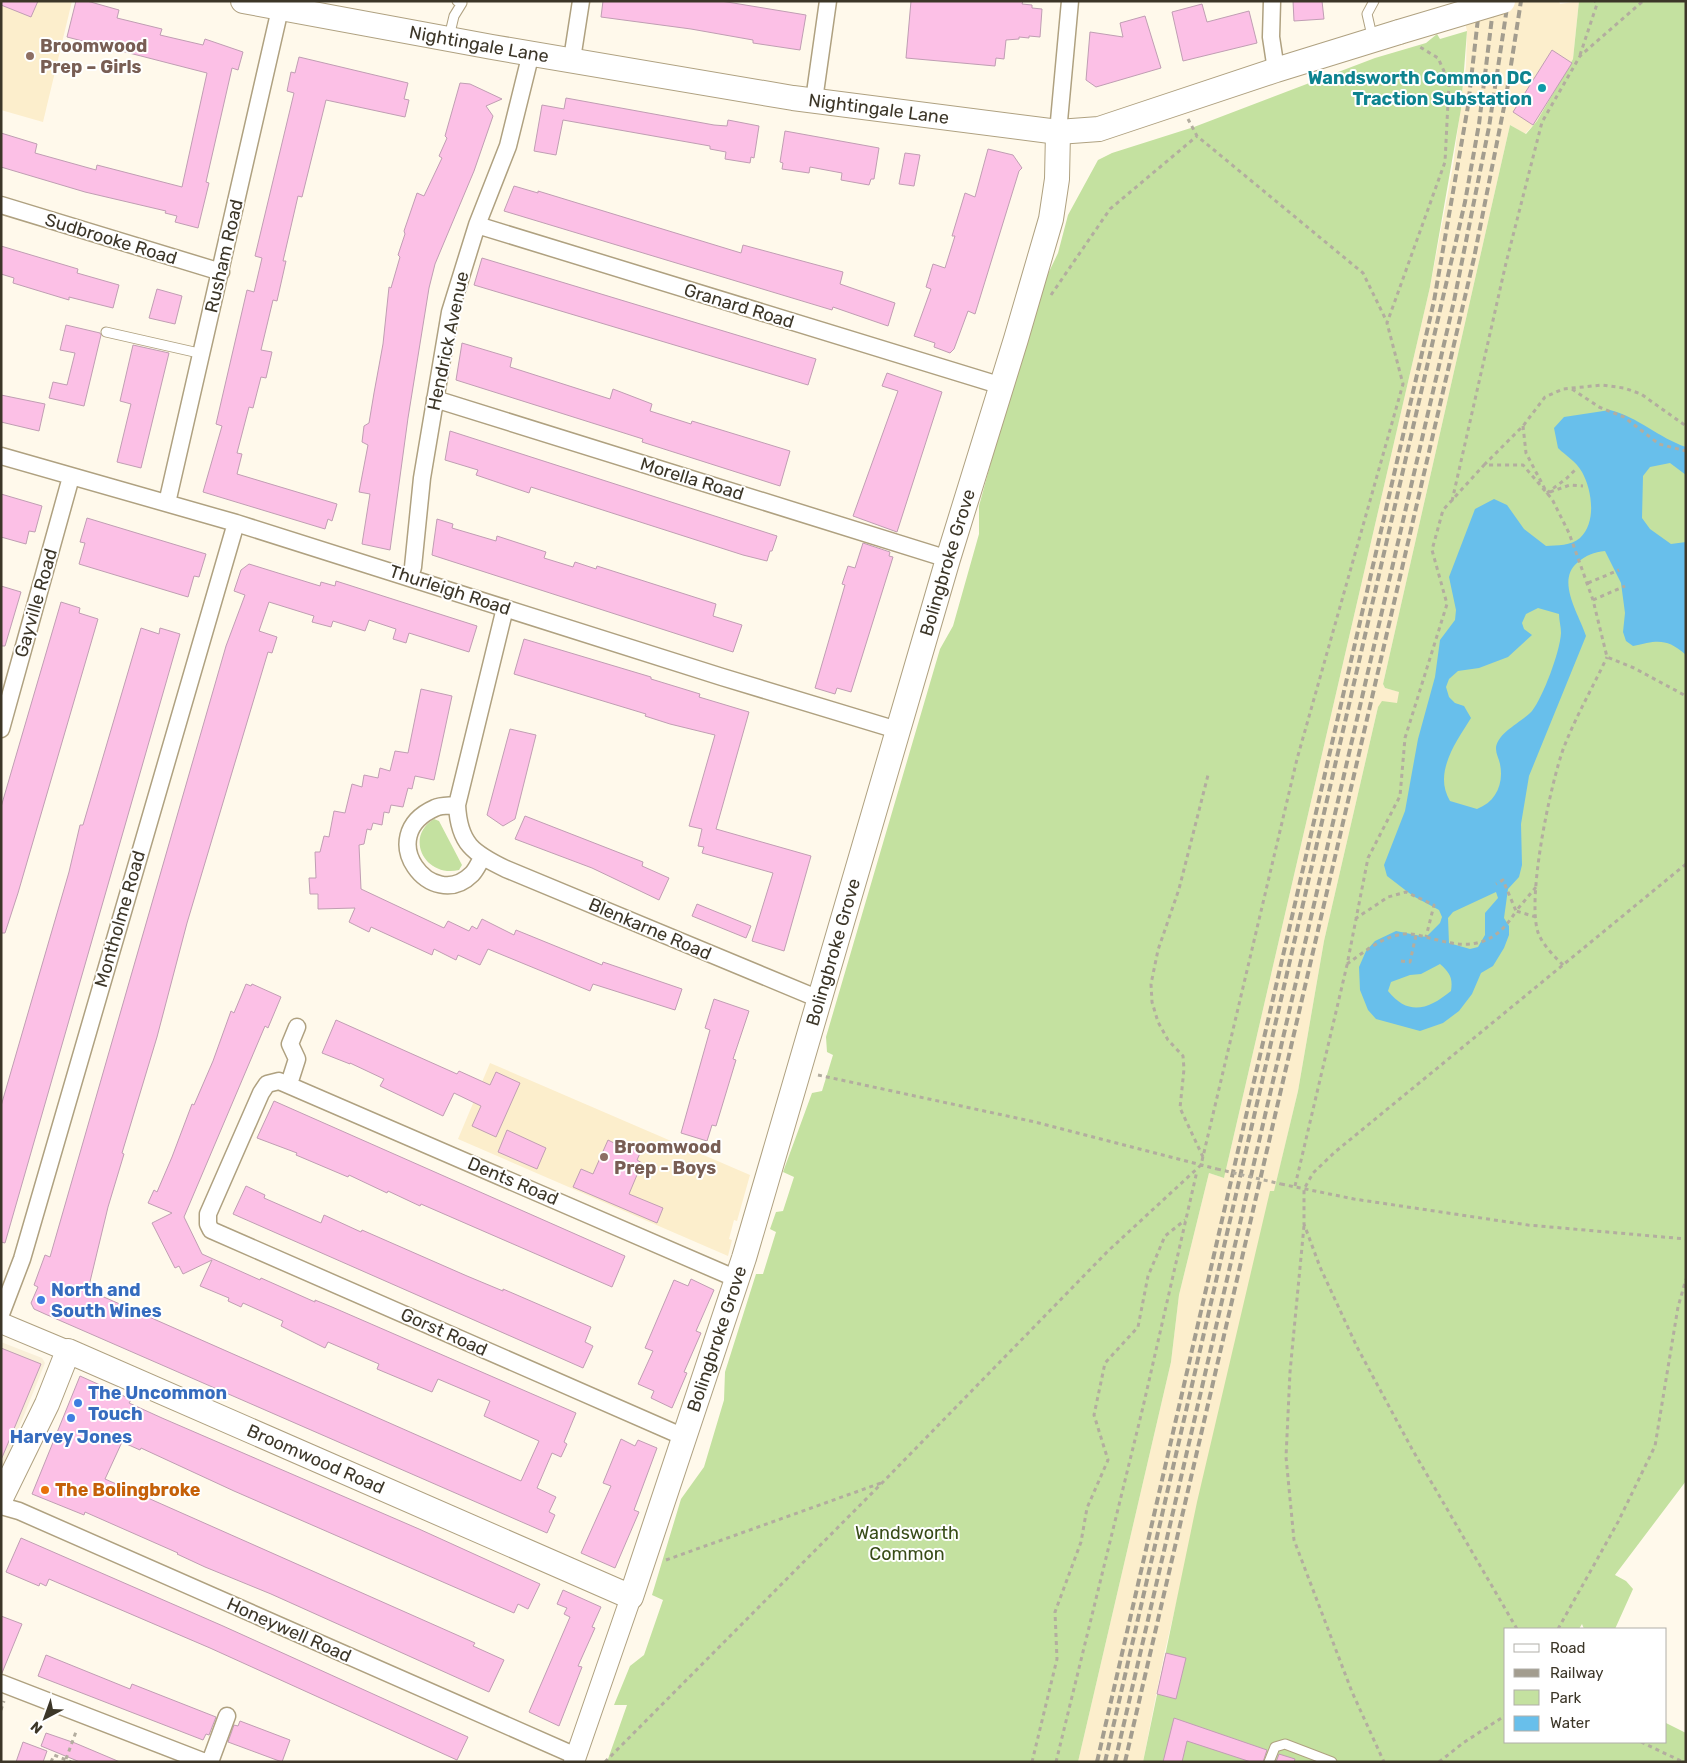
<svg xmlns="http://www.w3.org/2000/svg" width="1687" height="1763" viewBox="0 0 1687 1763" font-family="Rubik,sans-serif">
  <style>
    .commercial { fill: #f9efd9 }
    .built { fill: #fceecc }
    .green { fill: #c4e1a0 }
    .water { fill: #68bfeb; fill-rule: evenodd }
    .building { fill: #fcc0e6; stroke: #c09eb3 }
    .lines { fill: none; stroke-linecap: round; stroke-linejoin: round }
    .service-casing { stroke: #afa180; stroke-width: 11 }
    .minor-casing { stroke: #afa180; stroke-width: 19 }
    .tertiary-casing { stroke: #afa180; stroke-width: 22 }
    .secondary-casing { stroke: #afa180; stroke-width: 26 }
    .path { stroke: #b3ad9f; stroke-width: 3; stroke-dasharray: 4 4; stroke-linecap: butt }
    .service { stroke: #fff; stroke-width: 9 }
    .minor { stroke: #fff; stroke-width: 16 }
    .tertiary { stroke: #fff; stroke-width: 20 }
    .secondary { stroke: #fff; stroke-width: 24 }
    .rail { stroke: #a39d8f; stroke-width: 4; stroke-dasharray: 8 4; stroke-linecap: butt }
    .secondary-bridge-casing { stroke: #afa180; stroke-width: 26; stroke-linecap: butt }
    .path-bridge { stroke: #b3ad9f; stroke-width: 3; stroke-dasharray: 4 4; stroke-linecap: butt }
    .secondary-bridge { stroke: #fff; stroke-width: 24 }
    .education-dot { fill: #8d6e63; stroke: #fff; stroke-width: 2 }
    .culture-dot { fill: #0f9aa8; stroke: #fff; stroke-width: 2 }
    .shop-dot { fill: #3f7fe0; stroke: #fff; stroke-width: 2 }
    .food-dot { fill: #e8710a; stroke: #fff; stroke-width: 2 }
    .labels { text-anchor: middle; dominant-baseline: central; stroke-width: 4; stroke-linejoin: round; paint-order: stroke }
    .street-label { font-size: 18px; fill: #3c3628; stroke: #fff }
    .education-label { font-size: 18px; font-weight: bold; fill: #785e54; stroke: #fff; text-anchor: start }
    .culture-label { font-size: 18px; font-weight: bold; fill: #0d838f; stroke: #fff; text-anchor: end }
    .shop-label { font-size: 18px; font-weight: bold; fill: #366cbe; stroke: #fff; text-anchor: start }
    .food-label { font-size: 18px; font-weight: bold; fill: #c56008; stroke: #fff; text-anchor: start }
    .park-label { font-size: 18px; fill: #384c17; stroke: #fff }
  </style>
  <rect width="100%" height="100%" fill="#fff9eb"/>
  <path class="commercial" d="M1,1342l41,16 3,5 -44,109z"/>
  <path class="built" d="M1,1h71l-29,121 -42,-12z
    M1460,1h99l1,3 19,-3 -6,58 -36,62 -12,13 -15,-9 -127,559 2,4 15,4 -3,12 -19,3 -54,234 -26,150 -134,564 -21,107h-65l93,-400 8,-67 30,-122 15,5 206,-891 23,-121 13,-100 1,-35z
    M490,1063l260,112 -13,46 -3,-1 -5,19 3,1 -4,16 -270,-117z"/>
  <path class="green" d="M1579,1h107v1480l-71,94 11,6 7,8 -18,40h-31l-2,-5 -3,5h-73v113h160v-19l20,10v29h-543l54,-260 73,-311h4l24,-100 26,-150 54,-234 4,-6 15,2 2,-11 -14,-4 -2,-4 127,-559 16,9 11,-13 36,-62z
    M1467,31l-6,78 -31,178 -206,891 -15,-5 -30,122 -8,67 -93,400h-471l20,-57h-13l16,-39 14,-11 19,-55 -11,-5 29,-96 23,-32 20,-67 1,-28 31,-98h7l13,-42 -6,-3 6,-17 7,-1 11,-34 -11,-5 29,-79 10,-2 11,-36 -6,-3 -1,-15 114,-388 13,-23 26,-92v-28l56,-205 23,-48 10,-38 30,-55 14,-7 82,-26 181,-69 51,-15 11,-9 3,5z
    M434,819l5,2 23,44 -3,5c-34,8 -55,-33 -25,-51z"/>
  <path class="water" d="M1610,410c28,7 49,28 76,37v28l-16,-12 -20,4 -7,9 -1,42 8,11 21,15 15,-2v113c-20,-18 -30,-14 -53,-9l-7,-5 -3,-9 2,-19 -4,-30 -16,-32c-11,1 -19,4 -28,12 -21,18 2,51 9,73l-57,140 -8,48 1,41 -3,12 -11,12 -4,29 5,8v9l-5,13 -11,18 -12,7 -9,21 -13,17 -16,12 -23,8 -44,-12 -8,-9 -8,-20 -1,-23 7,-16 9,-10 21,-10 30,6 14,-14 2,-6 -3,-7 -26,-14 -26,-20 -3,-11 21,-54 13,-72 17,-62 5,-37 15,-20 1,-10 -7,-33 26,-68 19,-10 13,6 17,24 22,17c11,-1 25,0 34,-8 17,-16 12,-48 2,-66 -6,-11 -16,-16 -24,-24l-4,-20 10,-11zM1538,608l21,6c0,6 2,13 2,19 -1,19 -18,64 -29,78 -10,11 -36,22 -36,38 0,5 3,10 4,15 4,20 -4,38 -23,45l-27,-8c-17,-28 6,-59 21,-83l-7,-12 -9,-3 -6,-6 -3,-10 3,-8 9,-8 21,-3 29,-11 24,-22 -8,-6 -2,-6 4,-9zM1496,892l2,6 -13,15v22l-7,12 -8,2 -21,-6 -1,-25 5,-6zM1440,964c10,9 13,14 11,27 -23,19 -43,25 -63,0l3,-9 19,-7 11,-1z"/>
  <path class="building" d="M1,1h37l-7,16 -30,-12z
    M76,1h11l32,9 -2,8 45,11 -2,6 43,10 2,-6 38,13 -5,18 -6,-2 -26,114 3,1 -11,45 -23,-6 2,-6 -12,-3 1,-2 -81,-19 -84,-25v-34l36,11 -2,9 61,17 1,-5 85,22 25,-114 -140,-36z
    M603,1h118l85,14 -6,35 -47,-7v-3l-62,-11 -90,-12z
    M911,1h112l-1,3 10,1v3l10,1 -2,28 -11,-1v2l-10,-1v2l-13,1 -2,19 -8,-1 -1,8 -89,-8z
    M1293,1h29l2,18 -30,2z
    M1202,4l5,18 42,-11 8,32 -74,18 -11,-49z
    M1145,16l16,52 -65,19 -10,-7 4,-48 33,5 -3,-14z
    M1552,50l20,13 -39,62 -20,-13z
    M299,57l109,26 -4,16 5,1 -4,17 -79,-17 -24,97 -4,-1 -15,65h3l-9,40 -4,-1 -12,50 11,2 -6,26 -5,-1 -8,31 -4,-1 -12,46 5,1 -5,20 100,30 -5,17 -4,-2 -3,10 -122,-37 19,-66 -6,-2 31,-134 7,2 8,-34 -7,-2 39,-163 -7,-2 4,-19 4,1z
    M460,83l10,1 32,15 -16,7 7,10 -19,55 -39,93 -6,24 -21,130 -18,132 -28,-6 8,-50 -11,-2 9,-47 -6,-3 2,-16 5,-3 5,-30 9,-49 6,-57 2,1 9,-31 -2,-2 7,-21 -1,-3 13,-38 7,3 18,-38 -3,-2 8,-18 -2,-2z
    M566,98l148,27 13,1 1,-6 31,6 -5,32 -3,-1 -1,6 -25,-4 1,-7 -16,-3v-3l-147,-26 -7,35 -22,-4 8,-46 22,4z
    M785,131l94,17 -5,31h-3l-2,6 -28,-5 1,-7 -32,-6 -1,6 -27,-4 1,-6 -3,-1z
    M988,149l25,6 9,13 -3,3 -44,143 -7,-3 -14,38 -4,4 -16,-6 1,-4 -21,-7 17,-47 -5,-2 7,-23 12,4 10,-32h-3l13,-43 10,4z
    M905,153l15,2 -6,31 -15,-2z
    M514,186l24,7v-2l203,62 2,-8 100,27 -3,12 55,19 -7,23 -55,-19 -1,3 -328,-99z
    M1,246l77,23 -1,4 42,12 -6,23 -44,-11v3l-56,-17 1,-5 -13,-4z
    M482,258l334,101 -8,26 -334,-100z
    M157,289l25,7 -7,28 -26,-6z
    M66,325l34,8 1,2 -17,71 -35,-8 4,-16 14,3 8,-32 -15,-3z
    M462,343l50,15 -2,9 100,32 3,-10 39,15 -2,7 41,13 1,-3 98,30 -10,35 -138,-44 1,-3 -187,-59z
    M133,345l36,8 -28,115 -24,-6 14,-58 -11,-3z
    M887,373l55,19 -45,140 -44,-16 45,-125 -16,-5z
    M1,395l44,9 -6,27 -38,-9z
    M450,431l327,105 -5,15h-2l-3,10 -24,-6 -212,-68 -2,6 -53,-18 2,-5 -33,-10z
    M1,494l41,12 -7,26 -6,-1 -3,13 -25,-7z
    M87,518l119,36 -7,23 -5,-1 -6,21 -109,-33 6,-21 -5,-1z
    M437,519l16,5 -1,4 44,13 1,-5 49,16 -2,6 29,9 2,-5 21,7 1,-3 119,38 -3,12 29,9 -9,27 -301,-97z
    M863,543l27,9 -1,4 4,1 -42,135 -14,-4 -2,6 -20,-6 30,-103 -3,-1 6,-18 7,2z
    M249,564l71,22 1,-4 14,4 1,-5 141,45 -8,26 -60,-19 -3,10 -13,-4 3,-10 -27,-9 -4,11 -32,-10 -2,6 -19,-5 2,-6 -45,-14 -10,29 18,6 -5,16 -4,-1 -81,271 -30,114 -35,116 2,1 -16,53 -20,83 433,191 18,-40 -55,-25 6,-15 -52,-22 -6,13 -55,-23 2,-5 -51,-22 -3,6 -44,-22 2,-5 -40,-18 -2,4 -13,-6 1,-3 -29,-12 12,-26 -29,14 -4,-8 -4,2 -23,-45 20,-10 -24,-10 6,-13 3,2 15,-35 20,-53 2,1 19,-44 18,-50 3,2 12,-29 5,2 1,-2 29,13 -13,31 -3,-2 -81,191 18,37 58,26 1,-2 54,24v-2l17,7 244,106 -12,29 3,2 -6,13 -9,-4 -15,35 19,9 -7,15 6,3 -8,18 -502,-219 -11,-5 -3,-6 7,-16 -4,-2 11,-30 5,2 176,-611 19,-51 -11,-4 7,-21z
    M1,586l20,6 -16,54h-4z
    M61,602l19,6 -1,5 19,6 -80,274 -13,40h-4v-126z
    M141,628l18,6 1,-6 20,6 -175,609 -4,-1v-136l68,-234 11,-47h3z
    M524,639l127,38v2l49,15 -1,3 50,15 -33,117 95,27 -27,95 -32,-10 21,-68 -71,-20 2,-6 -6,-1 4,-17 -13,-3 26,-91 -45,-11 -25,-8 1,-2 -132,-40z
    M421,689l31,7 -18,84 -19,-4 -3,13 -4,-1 -5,19 -12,-2 -2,8 -5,-1 -2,13 -9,-2 -2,7 -4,-1 -3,15 -5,1 2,44 83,39 4,-7 21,10 3,-5 5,3 5,-10 32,16 2,-5 86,35 1,-3 79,27 -7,21 -82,-26 -3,7 -102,-42 -8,16 -22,-10 -2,5 -22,-11 -2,6 -61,-28 -2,5 -20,-10 6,-14 -37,1v-15h-8l-1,-16h7l-1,-26h5l4,-16 5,1 5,-26 11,2 7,-29 10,3 2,-12 14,3 2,-10 10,3 5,-20 13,2z
    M510,729l26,6 -21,84 -12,7 -16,-11z
    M525,816l118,46 -1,4 27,12 -10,22 -67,-32 -77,-29z
    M697,904l54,22 -5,12 -54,-22z
    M714,999l35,12 -16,48 3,1 -20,66 -4,-1 -5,16 -26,-8 29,-103 -5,-2z
    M336,1020l121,54 2,-3 31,14 6,-13 24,11 -24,54 -24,-11 9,-20 -27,-13 -11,23 -63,-30 4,-7 -34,-16v1l-28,-11z
    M274,1101l351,155 -13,31 -191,-83 -1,2 -32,-15 -1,2 -38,-18 -1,2 -52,-22 1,-2 -40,-15z
    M507,1130l39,18 -9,21 -39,-17z
    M608,1140l8,4 2,-3 23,10 -4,9 5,3 -13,31 34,14 -6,15 -84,-36 8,-18 12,5z
    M246,1186l19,9 -1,3 57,25 3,-8 37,17 1,-2 105,46 36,15v-2l88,38 -6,15 8,4 -10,22 -350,-154z
    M691,1279l23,11 -18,41 5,2 -17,39 3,1 -15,35 -21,-10 3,-7 -16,-7 15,-33 -8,-3 29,-68 14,6z
    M1,1348l40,16 -40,96z
    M80,1376l40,18 11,6 -2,3 33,15 257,111 121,55 -12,25 -10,-5 -4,9 -280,-122 -93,-43 -1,2 -18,-8 -17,37 370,164 -2,3 31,14 -15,32 -218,-98 -66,-27 -28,-13 1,-1 -93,-41 -1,3 -52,-21z
    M621,1439l14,7 3,-6 19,8 -23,62 5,2 -24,56 -34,-15 30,-67 -8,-3z
    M21,1538l202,88 245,111 -11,23 -247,-112 -161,-69 -3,7 -6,-3 -1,3 -33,-14z
    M563,1590l38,17 -9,20 3,1 -17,38 4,1 -23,59 -30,-14 41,-95 -6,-3 3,-6 -10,-4z
    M1,1616l21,8 -20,49h-1z
    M1166,1653l20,5 -10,41 -19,-5z
    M46,1655l84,34 2,-5 84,33 -7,18 -3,-1 -3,6 -165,-64z
    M1174,1718l93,32 -4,12h-12l-64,-21 -5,21h-19z
    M240,1721l50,19 -8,22 -54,-20 6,-17 4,1z
    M46,1733l29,10 45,19h-40l-39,-16z
    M23,1742l24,9 -4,11h-27z
    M1279,1754l16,5 -1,3h-18z"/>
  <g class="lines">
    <g class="service-casing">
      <path id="service" d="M449,37l5,-21 8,-13 -5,-2
        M1373,40l-6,-26 7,-13
        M106,332l97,22
        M1269,1762l6,-15 10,-3 47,18"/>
    </g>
    <g class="minor-casing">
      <path id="minor" d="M1272,1l-1,36 5,33
        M572,59l9,-58
        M814,100l14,-99
        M1058,132l12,-131
        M1,205l220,67
        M477,225l525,161
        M435,399l513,160
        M1,456l235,67 486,154 175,53
        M167,503l113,-494
        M410,577l3,-10 9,-89 28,-166 27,-87 31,-79 23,-93
        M505,608l-48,197c2,39 16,48 49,64l313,130
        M1,729l70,-252
        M457,805c-7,1 -16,0 -22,3 -63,28 -3,106 37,66 4,-4 7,-11 10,-16
        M289,1084l8,-25 -7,-15 7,-17
        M1,1314l21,-55 214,-736
        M684,1437l-473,-207 -3,-6v-10l53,-121 6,-9 12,-3 458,198
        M1,1506l18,5 557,245
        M1,1683l204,79
        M210,1762l17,-46"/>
    </g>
    <g class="tertiary-casing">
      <path id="tertiary" d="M1,1323l67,28
        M574,1762l57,-165"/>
    </g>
    <g class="secondary-casing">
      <g id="secondary">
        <path id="s1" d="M243,1l249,46 301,51 265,34 41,-3 177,-59 123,-38"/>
        <path id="s2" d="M1,1498l46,-94 21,-53 563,246 113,-339 204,-699 68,-220 35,-120 6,-40 1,-47"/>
      </g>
    </g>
    <path class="path" d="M1580,55l17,-51 -2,-3
      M1188,119l9,17 166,137 24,49
      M1051,295l59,-86 87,-73
      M1572,389l27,18 25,10 35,27 27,7
      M1523,426l3,27 21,40 20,-15 9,-9
      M1484,465l39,-39 22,-29 18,-8 39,-4 22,3 17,6 45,32
      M1550,492l20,-7 13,1
      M1452,501l54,-238 36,-141 38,-66 63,-55
      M1588,583l31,-13
      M1593,600l32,-14
      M1536,917l-20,-6 20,-24
      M1355,919l33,-22 18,-5 28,13 -8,32
      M1401,961l9,1 6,-27
      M1347,964c17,-12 36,-28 57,-30 11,-1 24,4 34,6 35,10 59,3 78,-29l-13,-31 -7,4
      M1563,965c-9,-9 -19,-19 -24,-30 -14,-32 12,-154 25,-188 12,-31 29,-60 43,-90
      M818,1075l217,47 182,47
      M1203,1157l-23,-49 4,-39 -1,-13 -15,-16 -10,-18 -6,-20 -1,-18 7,-34 21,-61 29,-114
      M1281,1184l73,15 174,26 158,14
      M1295,1186l52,-221 21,-107 32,-62 5,-58 42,-134 -15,-54 11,-40 41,-45h39l29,34 17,34 24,67 14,57 27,11 52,28
      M1304,1226l-14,146 -4,85 8,83 58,152 32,70
      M666,1560l215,-77
      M1517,1629l-105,-180 -55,-102 -37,-80 -16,-43v-35l9,-16 22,-21 351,-288
      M1558,1629l60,-107 37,-76 23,-139 8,-28
      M1,1710l3,-9
      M1641,1742l42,20
      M66,1759l11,-30
      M51,1762l3,-7 17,7
      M605,1762l277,-279 226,-232 93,-86 96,-406 106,-375 -16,-61 58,-161 4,-80 -11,-24 -18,-11
      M1032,1762l25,-103 -2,-47 26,-70 6,-34 21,-48 -14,-45 11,-52 33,-36 10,-51 17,-40 20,-16
      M1056,1762l87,-355 54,-236
      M1439,1762l24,-19 43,-28"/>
    <use href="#service" class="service"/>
    <use href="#minor" class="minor"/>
    <use href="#tertiary" class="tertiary"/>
    <use href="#secondary" class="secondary"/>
    <path class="rail" d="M1097,1762l337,-1461 34,-195 12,-105
      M1105,1762l360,-1560 14,-78 15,-123
      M1115,1762l339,-1461 35,-174 19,-126
      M1125,1762l349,-1504 32,-161 15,-96"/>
    <g class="secondary-bridge-casing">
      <path id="secondary-bridge" d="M1399,32l104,-31"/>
    </g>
    <path class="path-bridge" d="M1217,1169l64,15"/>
    <use href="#secondary-bridge" class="secondary-bridge"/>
  </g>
  <g class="education-dot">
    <circle cx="30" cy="56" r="5"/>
    <circle cx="604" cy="1157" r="5"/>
  </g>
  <circle class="culture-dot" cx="1542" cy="88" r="5"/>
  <g class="shop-dot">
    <circle cx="41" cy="1300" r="5"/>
    <circle cx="78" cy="1403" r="5"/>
    <circle cx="71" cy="1418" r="5"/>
  </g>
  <circle class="food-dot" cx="45" cy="1490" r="5"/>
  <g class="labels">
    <g class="street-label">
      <text stroke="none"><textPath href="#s1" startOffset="240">Nightingale Lane</textPath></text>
      <text stroke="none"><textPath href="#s1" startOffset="645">Nightingale Lane</textPath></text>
      <text transform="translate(111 239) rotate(17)">Sudbrooke Road</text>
      <text transform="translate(224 256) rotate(-77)">Rusham Road</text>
      <text transform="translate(739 306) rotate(17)">Granard Road</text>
      <text transform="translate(448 341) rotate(-78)">Hendrick Avenue</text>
      <text transform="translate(692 479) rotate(17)">Morella Road</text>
      <text stroke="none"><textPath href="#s2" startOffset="1858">Bolingbroke Grove</textPath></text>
      <text transform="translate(450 590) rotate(18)">Thurleigh Road</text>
      <text transform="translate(36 603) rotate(-74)">Gayville Road</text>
      <text transform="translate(120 919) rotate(-74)">Montholme Road</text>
      <text transform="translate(650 929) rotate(23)">Blenkarne Road</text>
      <text stroke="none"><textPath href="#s2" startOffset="1452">Bolingbroke Grove</textPath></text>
      <text transform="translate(513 1181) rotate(23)">Dents Road</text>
      <text transform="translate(444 1332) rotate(24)">Gorst Road</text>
      <text stroke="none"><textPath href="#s2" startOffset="1048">Bolingbroke Grove</textPath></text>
      <text stroke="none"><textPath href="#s2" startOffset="432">Broomwood Road</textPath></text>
      <text transform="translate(289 1630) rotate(24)">Honeywell Road</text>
    </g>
    <g class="education-label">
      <text x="40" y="46">Broomwood<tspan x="40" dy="21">Prep – Girls</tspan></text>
      <text x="614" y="1147">Broomwood<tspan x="614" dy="21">Prep - Boys</tspan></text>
    </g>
    <g class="culture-label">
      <text x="1532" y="78">Wandsworth Common DC<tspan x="1532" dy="21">Traction Substation</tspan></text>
    </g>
    <g class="shop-label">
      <text x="51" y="1290">North and<tspan x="51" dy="21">South Wines</tspan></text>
      <text x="88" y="1393">The Uncommon<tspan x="88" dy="21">Touch</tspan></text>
      <text x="71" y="1437" text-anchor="middle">Harvey Jones</text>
    </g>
    <g class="food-label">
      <text x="55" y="1490">The Bolingbroke</text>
    </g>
    <g class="park-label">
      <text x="907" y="1533">Wandsworth<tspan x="907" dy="21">Common</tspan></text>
    </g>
  </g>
  <rect width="1687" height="1763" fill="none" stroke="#3c3628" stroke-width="5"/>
  <rect x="1504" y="1628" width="162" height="115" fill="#ffffff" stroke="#b1afa9"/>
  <rect x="1514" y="1644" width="25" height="8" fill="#ffffff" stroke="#b1afa9"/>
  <text x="1550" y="1653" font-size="15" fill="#3c3628">Road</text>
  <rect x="1514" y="1669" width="25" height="8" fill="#a39d8f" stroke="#b1afa9"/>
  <text x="1550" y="1678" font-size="15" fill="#3c3628">Railway</text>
  <rect x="1514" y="1690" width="25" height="15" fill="#c4e1a0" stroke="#b1afa9"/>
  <text x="1550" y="1703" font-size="15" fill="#3c3628">Park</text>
  <rect x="1514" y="1716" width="25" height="15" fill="#68bfeb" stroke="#b1afa9"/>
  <text x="1550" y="1728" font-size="15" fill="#3c3628">Water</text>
  <g transform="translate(45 1718) rotate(221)" stroke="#ffffff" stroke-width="4" paint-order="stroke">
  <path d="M0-4L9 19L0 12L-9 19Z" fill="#3c3628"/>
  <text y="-8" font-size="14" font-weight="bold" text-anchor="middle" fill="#3c3628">N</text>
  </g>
</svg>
